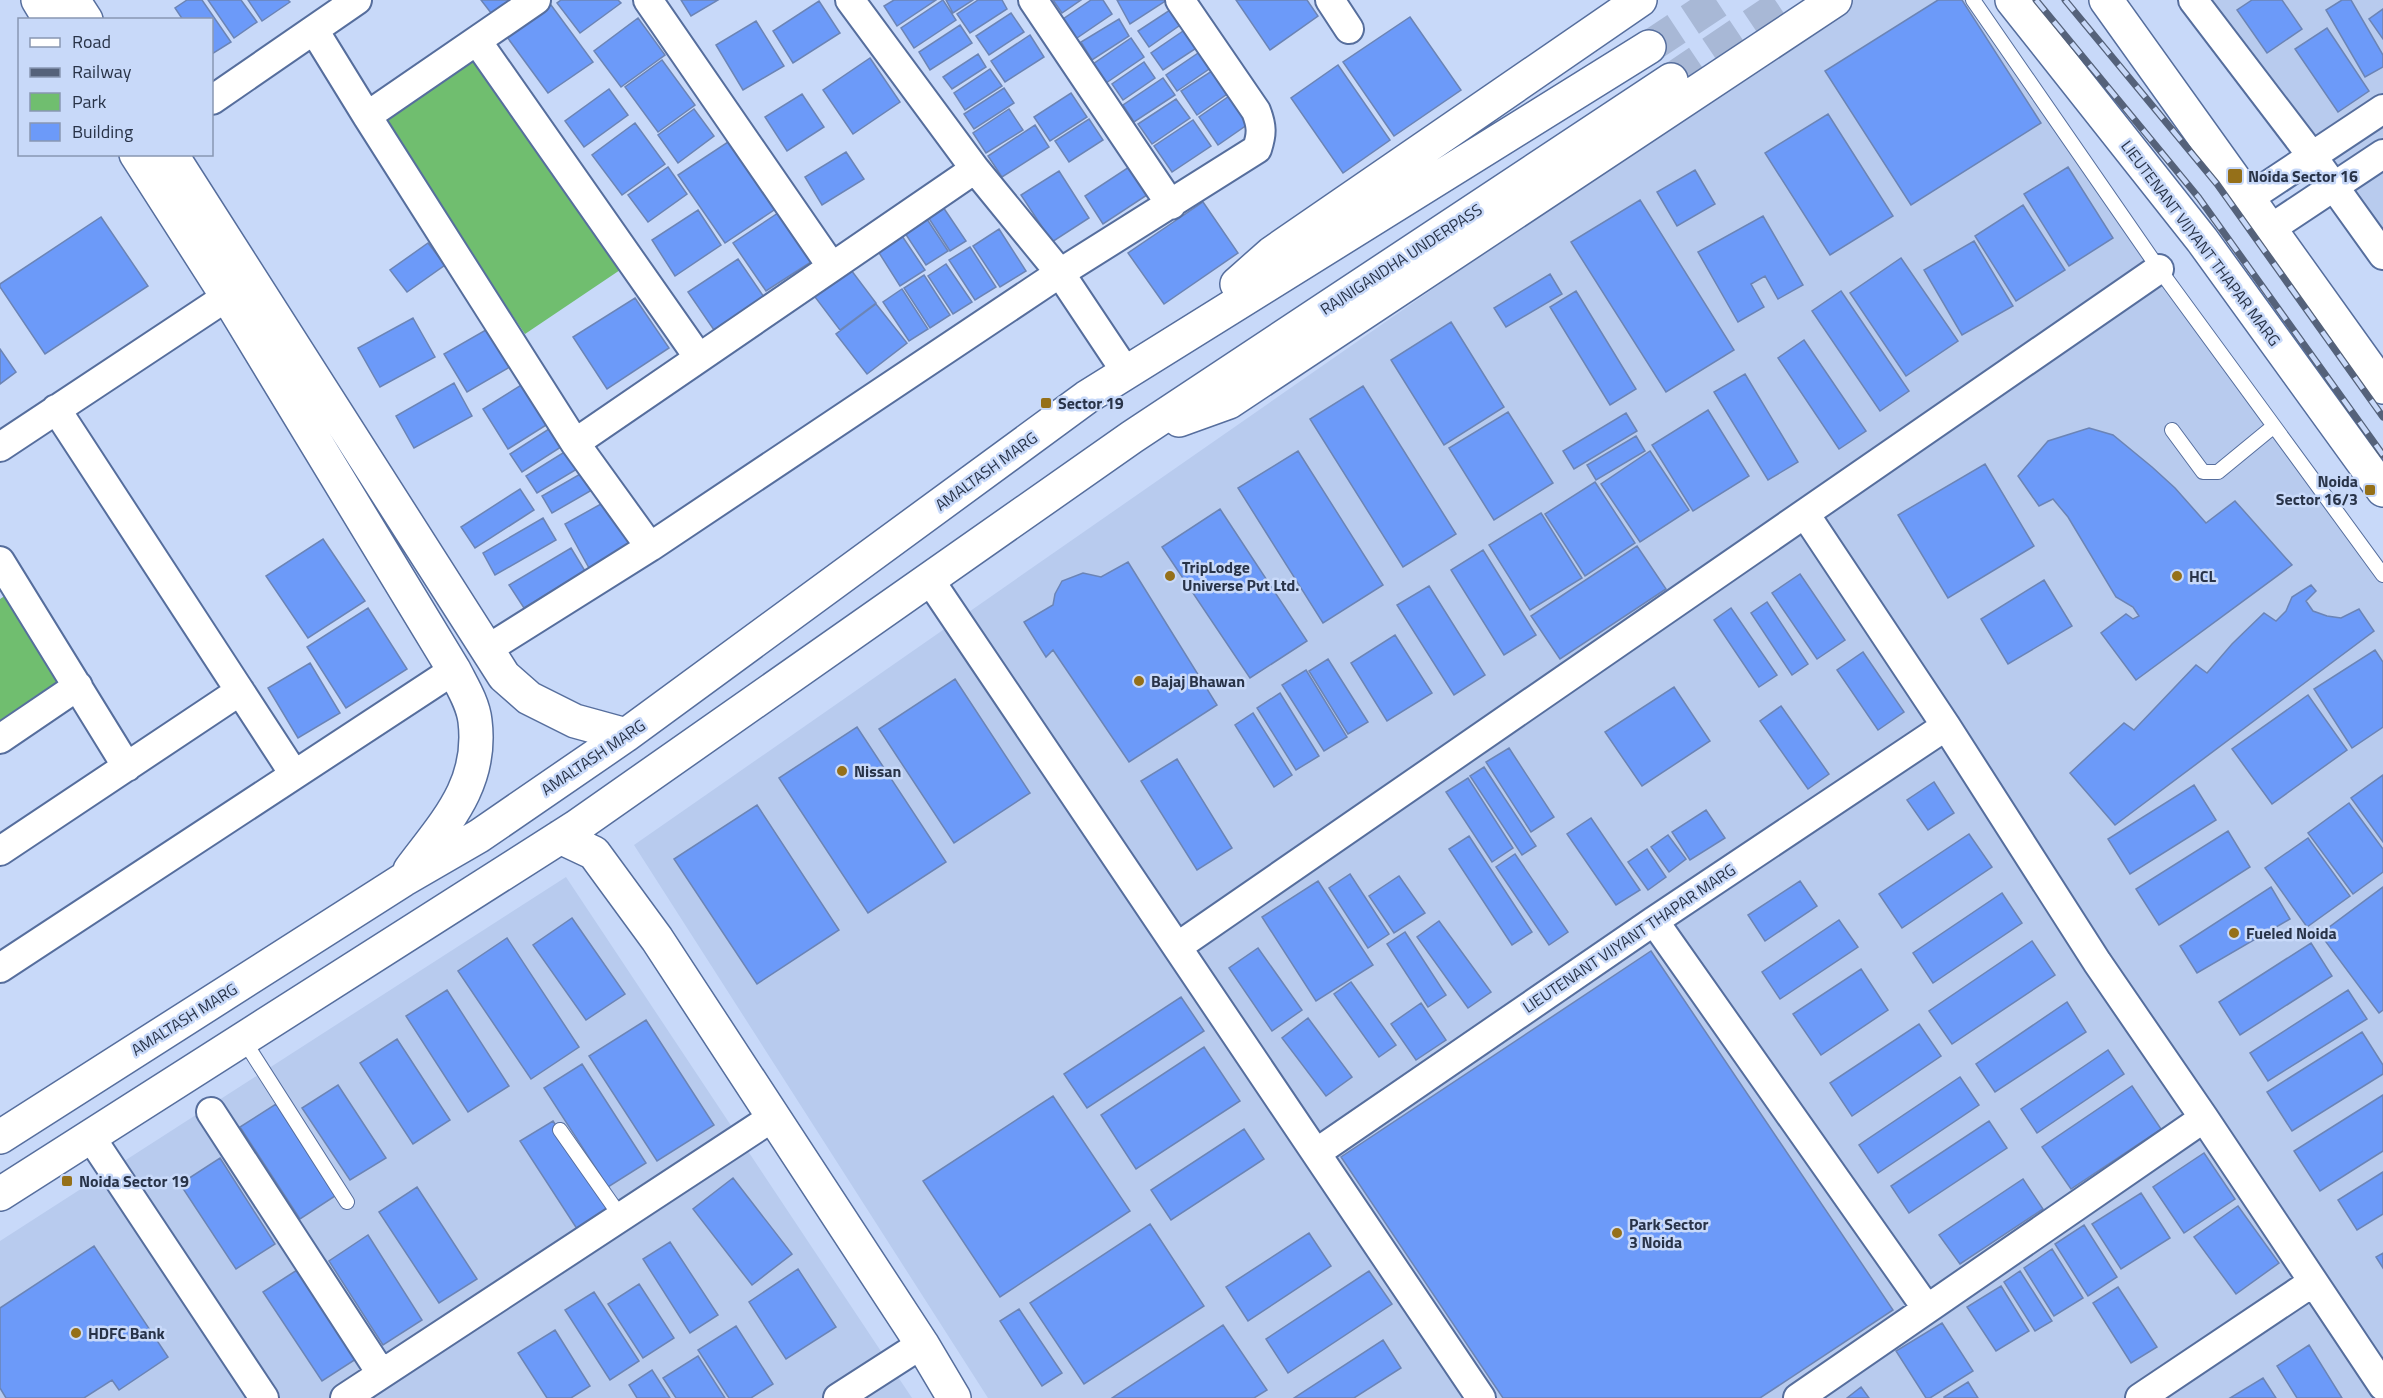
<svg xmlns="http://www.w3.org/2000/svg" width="2383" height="1398" viewBox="0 0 2383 1398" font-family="'Titillium Web',sans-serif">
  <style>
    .built { fill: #b8cbee }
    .green { fill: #70be6f }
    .building { fill: #6c9af9; stroke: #6b84b5; stroke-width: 1.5 }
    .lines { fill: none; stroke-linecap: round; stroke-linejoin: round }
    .secondary-tunnel { stroke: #a8b8d6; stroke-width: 33; stroke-dasharray: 33 16; stroke-linecap: butt }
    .lane-casing { stroke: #566e9d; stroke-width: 16 }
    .street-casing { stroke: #566e9d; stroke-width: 32 }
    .secondary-casing { stroke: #566e9d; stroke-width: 36 }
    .lane { stroke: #fff; stroke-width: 14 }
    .street { stroke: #fff; stroke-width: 28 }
    .secondary { stroke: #fff; stroke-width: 33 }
    .rail-casing { stroke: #55627a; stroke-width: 7 }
    .rail { stroke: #c8d9f9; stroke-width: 4.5; stroke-dasharray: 14; stroke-linecap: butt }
    .poi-dot { fill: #957019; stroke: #c8d9f9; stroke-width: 2 }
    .labels { text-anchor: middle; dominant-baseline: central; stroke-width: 5; stroke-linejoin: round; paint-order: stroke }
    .poi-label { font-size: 16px; font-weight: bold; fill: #283348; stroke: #c8d9f9; text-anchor: start }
    .street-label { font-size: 16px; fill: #283348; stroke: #c8d9f9 }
  </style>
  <rect width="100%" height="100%" fill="#c8d9f9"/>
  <path class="built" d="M1848,0h121l414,582v816h-1395l-354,-553z
    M2183,0h200v272z
    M566,877l346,521h-912v-157z"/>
  <path class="green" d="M479,56l144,212 -98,66 -144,-212z
    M17,588l61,98 -78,53v-140z"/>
  <path class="building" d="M187,0h15l29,42 -19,12v-34h-29l-8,-12z
    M208,0h33l16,22 -23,16z
    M248,0h40l2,2 -28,19z
    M481,0h47l-30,22z
    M561,0h57l3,3 -41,30 -23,-30z
    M681,0h37l-27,16z
    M894,0h42l-39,26 -13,-20z
    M943,0l13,20 -42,28 -13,-20z
    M946,0h27l-20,13z
    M978,0h24l5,9 -37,24 -13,-19z
    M1053,0h28l-19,13z
    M1091,0h12l9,14 -38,26 -14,-19z
    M1117,0h50l-37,24z
    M1236,0h71l11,16 -48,34z
    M1938,0h24l79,123 -130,82 -86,-134z
    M2252,0h30l20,29 -35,24 -30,-43z
    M2342,0h9l32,55v12l-18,10 -39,-67z
    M819,1l21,32 -47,30 -20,-32z
    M551,5l42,57 -45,31 -41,-56z
    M1173,8l10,15 -34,24 -11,-16z
    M2383,9v30l-14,-20z
    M1011,13l13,19 -35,23 -13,-19z
    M1410,17l51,73 -67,46 -51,-74z
    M638,18l27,37 -44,32 -27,-36z
    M1119,19l10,17 -37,24 -11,-18z
    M756,21l28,45 -41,24 -27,-45z
    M960,25l12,18 -42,27 -11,-18z
    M1189,27l12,18 -38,25 -12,-17z
    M2327,28l42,63 -31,21 -43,-63z
    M1030,35l14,22 -39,25 -14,-21z
    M1131,38l13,19 -38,26 -13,-19z
    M1204,49l11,16 -38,26 -11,-16z
    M978,54l8,13 -34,22 -9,-12z
    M870,58l30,44 -47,32 -30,-44z
    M662,60l33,45 -37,27 -33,-45z
    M1144,62l11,16 -32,22 -11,-16z
    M1338,65l52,75 -47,33 -52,-75z
    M1218,67l15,23 -36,25 -16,-24z
    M990,69l12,17 -37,24 -11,-17z
    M1163,78l12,17 -41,27 -11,-17z
    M1004,88l10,15 -40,26 -10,-15z
    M609,89l19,26 -44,32 -19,-26z
    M1235,92l19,28 -36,25 -19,-28z
    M1071,93l16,24 -37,24 -16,-24z
    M802,94l22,33 -37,24 -22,-34z
    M1176,99l14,19 -38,26 -14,-20z
    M694,109l20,27 -36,27 -20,-28z
    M1009,109l14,21 -37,23 -13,-20z
    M1828,114l65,102 -63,39 -65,-102z
    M1089,119l14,21 -34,22 -14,-21z
    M1193,120l18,26 -39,26 -18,-26z
    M635,123l30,41 -43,31 -30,-40z
    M1035,125l14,22 -47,30 -14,-21z
    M731,140l46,68 -52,35 -47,-68z
    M846,152l18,27 -42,26 -17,-28z
    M668,167l19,27 -39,28 -20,-27z
    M1129,167l18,28 -44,29 -18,-28z
    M2068,167l45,71 -44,28 -45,-72z
    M1695,170l20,34 -38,22 -20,-34z
    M1059,171l30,47 -37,24 -31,-47z
    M1640,200l94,150 -68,42 -95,-150z
    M1203,202l35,51 -74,51 -36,-51z
    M2023,205l42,65 -49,31 -41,-65z
    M943,207l23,34 -16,10 -22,-34z
    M698,210l23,35 -46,31 -23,-36z
    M921,210l27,41 -22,14 -27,-41z
    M778,213l33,49 -45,29 -33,-48z
    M1763,216l40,69 -25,14 -13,-23 -14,8 13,23 -26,15 -40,-70z
    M101,217l47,69 -103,68 -45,-67v-3z
    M999,229l27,42 -26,16 -27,-41z
    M900,233l25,37 -25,16 -24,-38z
    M1974,241l39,65 -51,29 -38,-65z
    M428,243l17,22 -38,27 -17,-22z
    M970,247l26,40 -21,13 -26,-40z
    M1901,258l57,83 -52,35 -56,-83z
    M738,259l26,38 -50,33 -26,-38z
    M845,262l31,41 -36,27 -31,-41z
    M946,264l26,38 -19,12 -25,-38z
    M1550,274l12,20 -56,33 -12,-19z
    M924,275l26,40 -20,13 -26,-40z
    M902,289l26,40 -19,12 -26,-39z
    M1576,291l60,98 -26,16 -60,-98z
    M1841,291l68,100 -29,20 -68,-100z
    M635,298l34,50 -62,41 -34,-52z
    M876,304l31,39 -40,31 -31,-40z
    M413,318l22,39 -55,30 -22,-39z
    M1451,322l53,85 -60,38 -53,-85z
    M491,327l22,38 -46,27 -23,-38z
    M1804,340l62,91 -27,18 -61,-91z
    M0,349l16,23 -16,12z
    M1745,374l53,88 -30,18 -54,-88z
    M526,382l25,40 -43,27 -25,-40z
    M454,383l18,33 -58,32 -18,-32z
    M1363,386l93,148 -53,33 -93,-148z
    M1708,410l41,66 -56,35 -41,-66z
    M1508,412l45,71 -59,37 -45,-72z
    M1626,413l11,18 -63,38 -11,-18z
    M552,427l12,18 -42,27 -12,-18z
    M2089,428l24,7 39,32 23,21 31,35 29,-22 57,64 -156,115 -35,-47 25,-19 7,5 6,-3 -6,-9 -17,-10 -48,-80 -15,-18 -14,7 -21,-30 30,-35z
    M1636,436l9,15 -49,29 -9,-15z
    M566,451l11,18 -40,24 -11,-17z
    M1298,451l85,134 -60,38 -85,-135z
    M1650,451l39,59 -49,32 -39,-58z
    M1985,464l49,82 -86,52 -50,-83z
    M582,473l10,17 -40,23 -10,-17z
    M1595,482l40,61 -50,33 -40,-62z
    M520,489l14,21 -59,38 -14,-21z
    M610,499l24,45 -45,24 -24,-44z
    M1220,509l87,132 -57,37 -88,-131z
    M1541,513l41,65 -52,32 -41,-65z
    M543,518l13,22 -61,35 -12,-22z
    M323,539l42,62 -57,37 -42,-62z
    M1637,546l29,43 -106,70 -29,-43z
    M571,548l14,23 -61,37 -15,-23z
    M1483,550l53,85 -32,20 -53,-85z
    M1128,562l89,143 -88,57 -76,-112 -7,7 -22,-35 29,-17 2,-11 7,-13 21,-8 18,4z
    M1800,574l45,66 -28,19 -45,-66z
    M2044,580l28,46 -64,38 -27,-45z
    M2311,585l5,6 -10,10 7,10 14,5 14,2 18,-9 15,22 -259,194 -45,-52 54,-50 10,7 62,-65 11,8 25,-29 32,-31 12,8 10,-10 6,-14z
    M1429,586l56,89 -31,20 -57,-90z
    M1767,602l41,62 -16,11 -41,-62z
    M368,608l39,61 -61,39 -39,-61z
    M1731,608l46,67 -18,12 -45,-67z
    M1395,635l37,58 -45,28 -36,-58z
    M2375,650l8,12v65l-31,21 -38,-59z
    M1863,652l41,60 -26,18 -41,-60z
    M1328,659l40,63 -20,12 -39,-63z
    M310,663l30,50 -42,25 -30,-50z
    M1306,670l41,67 -23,14 -42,-66z
    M955,679l75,114 -76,50 -75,-114z
    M1674,687l36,54 -68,45 -37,-54z
    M1280,693l39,63 -23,14 -39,-62z
    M2308,695l39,55 -75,54 -40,-55z
    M1781,706l48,68 -21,15 -48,-68z
    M1253,713l39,62 -18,12 -39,-62z
    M857,727l89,135 -78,51 -89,-135z
    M1509,748l45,69 -23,15 -45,-70z
    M1177,759l55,89 -35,22 -56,-89z
    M1484,767l52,79 -14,9 -52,-79z
    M2383,775v67l-32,-44z
    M1468,778l45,70 -21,14 -46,-70z
    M1934,782l20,31 -26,17 -21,-30z
    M2194,785l22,35 -86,54 -22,-35z
    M2349,803l34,46v23l-30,22 -45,-61z
    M757,805l82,125 -82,54 -83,-125z
    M1706,810l19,28 -35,22 -18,-28z
    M1591,818l49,72 -24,15 -49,-71z
    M2228,831l22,36 -91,58 -23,-36z
    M1969,834l23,33 -90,61 -23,-34z
    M1668,835l18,24 -17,13 -18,-25z
    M1469,836l63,96 -20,13 -63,-96z
    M2308,838l42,58 -43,31 -42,-59z
    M1647,849l19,28 -18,13 -20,-28z
    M1515,854l53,78 -19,13 -53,-78z
    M1350,874l39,60 -21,14 -39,-60z
    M1399,876l26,37 -31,20 -25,-37z
    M1318,881l55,84 -57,36 -54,-84z
    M1800,881l17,25 -52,35 -17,-26z
    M2271,887l19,32 -93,54 -17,-27z
    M2383,887v123l-4,3 -59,-79z
    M2002,893l20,30 -89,60 -20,-30z
    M572,918l53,76 -39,26 -53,-75z
    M1839,920l19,27 -78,52 -18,-27z
    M1439,921l52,71 -23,16 -51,-71z
    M1405,932l41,63 -18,12 -41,-63z
    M507,938l72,109 -48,32 -73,-108z
    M2032,941l23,34 -103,69 -23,-33z
    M2311,943l21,33 -92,59 -21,-33z
    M1258,948l44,62 -30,21 -43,-63z
    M1651,951l242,359 -133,88h-257l-162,-241z
    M1861,969l27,41 -67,45 -28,-41z
    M1351,982l45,63 -17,12 -45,-63z
    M447,990l62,96 -41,26 -62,-96z
    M2348,990l19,29 -99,62 -18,-28z
    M1181,997l23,34 -117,77 -23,-34z
    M2067,1002l19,30 -91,60 -19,-28z
    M1421,1003l25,37 -30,20 -25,-36z
    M1308,1018l44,59 -26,19 -44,-58z
    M646,1020l68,105 -57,36 -68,-105z
    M1919,1024l22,32 -89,60 -22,-33z
    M2362,1032l21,33v9l-91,57 -25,-39z
    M397,1039l53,81 -37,24 -53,-81z
    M1204,1047l36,54 -104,68 -35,-54z
    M2108,1050l16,24 -87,59 -16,-24z
    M582,1064l64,99 -38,24 -64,-99z
    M1960,1077l19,28 -101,68 -19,-28z
    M338,1085l48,73 -36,22 -48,-72z
    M2132,1086l29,43 -90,60 -29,-42z
    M2383,1095v56l-63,40 -26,-40z
    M1053,1096l77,115 -130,86 -77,-116z
    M276,1104l59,92 -35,23 -60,-92z
    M553,1121l60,93 -32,21 -61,-94z
    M1989,1121l18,27 -98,65 -18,-27z
    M1244,1129l20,30 -93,61 -20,-30z
    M2204,1153l31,46 -51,34 -31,-46z
    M220,1158l55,86 -39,25 -56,-85z
    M2383,1172v42l-26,16 -19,-30z
    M733,1178l59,76 -40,31 -59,-76z
    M2023,1179l20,30 -83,55 -21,-29z
    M417,1187l60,92 -38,24 -60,-91z
    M2141,1193l29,45 -49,31 -29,-45z
    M2238,1206l41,57 -43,31 -42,-57z
    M1150,1224l54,82 -120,78 -54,-81z
    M2084,1225l33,52 -29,19 -33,-52z
    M1309,1233l22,33 -83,55 -22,-34z
    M368,1235l54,85 -39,25 -54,-84z
    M670,1242l48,73 -28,18 -47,-74z
    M94,1246l74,111 -49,33 -7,-10 -28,18h-78l-6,-10v-80z
    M2052,1249l31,49 -29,18 -30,-48z
    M2383,1253v15l-7,-11z
    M798,1269l38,58 -50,32 -37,-57z
    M297,1270l59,89 -34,22 -59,-89z
    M1369,1271l23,33 -104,69 -22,-34z
    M2020,1271l32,50 -17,10 -31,-49z
    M639,1284l35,54 -31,20 -35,-54z
    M2001,1286l28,45 -33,20 -29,-44z
    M2118,1287l39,60 -26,16 -38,-60z
    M594,1292l45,69 -29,19 -45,-70z
    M1019,1309l43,64 -20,13 -42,-65z
    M1942,1323l31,48 -43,27h-4l-30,-47z
    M1223,1325l44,65 -13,8h-142z
    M736,1326l37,58 -22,14h-22l-31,-48z
    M555,1330l35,56 -19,12h-24l-29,-45z
    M1383,1340l18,28 -47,30h-60z
    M2309,1345l33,53h-45l-20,-32z
    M698,1356l27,42h-49l-13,-20z
    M652,1370l18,28h-33l-8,-13z
    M2263,1378l13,20h-46z
    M1968,1382l10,16h-34v-1z
    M1861,1387l8,11h-22z"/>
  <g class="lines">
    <path class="secondary-tunnel" d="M1649,47l71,-47
      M1671,80l118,-80"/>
    <g class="lane-casing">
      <path id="lane" d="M1973,0l186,269 224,306
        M2172,430l31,42h15l56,-46
        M243,1039l104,163
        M560,1130l61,87"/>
    </g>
    <g class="street-casing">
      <path id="street" d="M648,0l184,267
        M850,0l125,169 85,104 66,99
        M1033,0l138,205
        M1330,0l19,29
        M2193,0l119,156 71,99
        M314,30l53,86 208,327 75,104
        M477,41l222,317
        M212,100l145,-100
        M367,116l169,-116
        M2249,198l134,-89
        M2270,229l113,-75
        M56,409l238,365
        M575,443l400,-274
        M0,447l246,-163
        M1805,514l141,212 151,236 107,156 179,268
        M0,561l127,206
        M929,579l552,819
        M486,650l164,-103 410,-274 197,-124c5,-15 5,-23 -1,-38l-76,-111
        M0,739l78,-53
        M0,851l240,-160
        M1654,921l273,388
        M1177,947l982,-678
        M0,968l454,-298
        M211,1112l170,261
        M90,1136l174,262
        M1316,1153l338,-232 292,-195
        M345,1398l428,-281
        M838,1398l84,-54
        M1798,1398l406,-280
        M2140,1398l173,-116"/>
    </g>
    <g class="secondary-casing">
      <path id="secondary" d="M38,0l12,20
        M73,0l13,20
        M2012,0l190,240 181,250
        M2106,0l277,387
        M136,154l91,142 227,374c8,16 19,33 21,51 8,64 -30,102 -65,149
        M171,154l333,522 25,22 46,23 51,14
        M1237,284l35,-31 368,-253
        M1179,420l50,-18 606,-402
        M560,837l34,16 63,86 265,405 32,54
        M0,1137l403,-257 76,-44 147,-101 461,-338 562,-350
        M0,1194l576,-367 556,-390 539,-357"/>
    </g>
    <use href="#lane" class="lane"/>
    <use href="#street" class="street"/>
    <use href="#secondary" class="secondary"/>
    <g class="rail-casing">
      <path id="rail" d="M2036,0l163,198 184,257
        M2065,0l152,184 166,233"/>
    </g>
    <use href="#rail" class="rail"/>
  </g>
  <g class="poi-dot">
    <rect x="2227" y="168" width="16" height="16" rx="3"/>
    <rect x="1040" y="397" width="12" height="12" rx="3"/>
    <rect x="2364" y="484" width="12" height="12" rx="3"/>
    <circle cx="1170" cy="576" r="6"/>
    <circle cx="2177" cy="576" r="6"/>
    <circle cx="1139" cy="681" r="6"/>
    <circle cx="842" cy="771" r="6"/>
    <circle cx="2234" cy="933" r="6"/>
    <rect x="61" y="1175" width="12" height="12" rx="3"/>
    <circle cx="1617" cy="1233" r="6"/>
    <circle cx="76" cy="1333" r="6"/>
  </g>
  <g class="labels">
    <g class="poi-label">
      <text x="2248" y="176">Noida Sector 16</text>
      <text x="1058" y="403">Sector 19</text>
      <text x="2358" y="481" text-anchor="end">Noida<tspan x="2358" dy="18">Sector 16/3</tspan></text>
      <text x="1182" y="567">TripLodge<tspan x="1182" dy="18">Universe Pvt Ltd.</tspan></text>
      <text x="2189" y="576">HCL</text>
      <text x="1151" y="681">Bajaj Bhawan</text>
      <text x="854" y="771">Nissan</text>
      <text x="2246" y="933">Fueled Noida</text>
      <text x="79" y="1181">Noida Sector 19</text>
      <text x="1629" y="1224">Park Sector<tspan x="1629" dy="18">3 Noida</tspan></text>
      <text x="88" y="1333">HDFC Bank</text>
    </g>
    <g class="street-label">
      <text transform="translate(2201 243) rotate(53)">LIEUTENANT VIJYANT THAPAR MARG</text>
      <text transform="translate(1401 259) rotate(-33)">RAJNIGANDHA UNDERPASS</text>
      <text transform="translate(986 471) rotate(-36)">AMALTASH MARG</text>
      <text transform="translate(593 757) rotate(-34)">AMALTASH MARG</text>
      <text transform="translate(1629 938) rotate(-34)">LIEUTENANT VIJYANT THAPAR MARG</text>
      <text transform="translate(184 1019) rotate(-32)">AMALTASH MARG</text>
    </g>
  </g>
  <rect x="18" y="18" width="195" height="138" fill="#c8d9f9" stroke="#8897b2" stroke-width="1.5"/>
  <rect x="30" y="38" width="30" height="9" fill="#ffffff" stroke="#8897b2" stroke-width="1.5"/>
  <text x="72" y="48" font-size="18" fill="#283348">Road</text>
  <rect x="30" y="68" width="30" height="9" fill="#55627a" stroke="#8897b2" stroke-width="1.5"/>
  <text x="72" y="78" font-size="18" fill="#283348">Railway</text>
  <rect x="30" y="93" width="30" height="18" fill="#70be6f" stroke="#8897b2" stroke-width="1.5"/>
  <text x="72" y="108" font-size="18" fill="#283348">Park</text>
  <rect x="30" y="123" width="30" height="18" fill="#6c9af9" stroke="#8897b2" stroke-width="1.5"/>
  <text x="72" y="138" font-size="18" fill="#283348">Building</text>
</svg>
